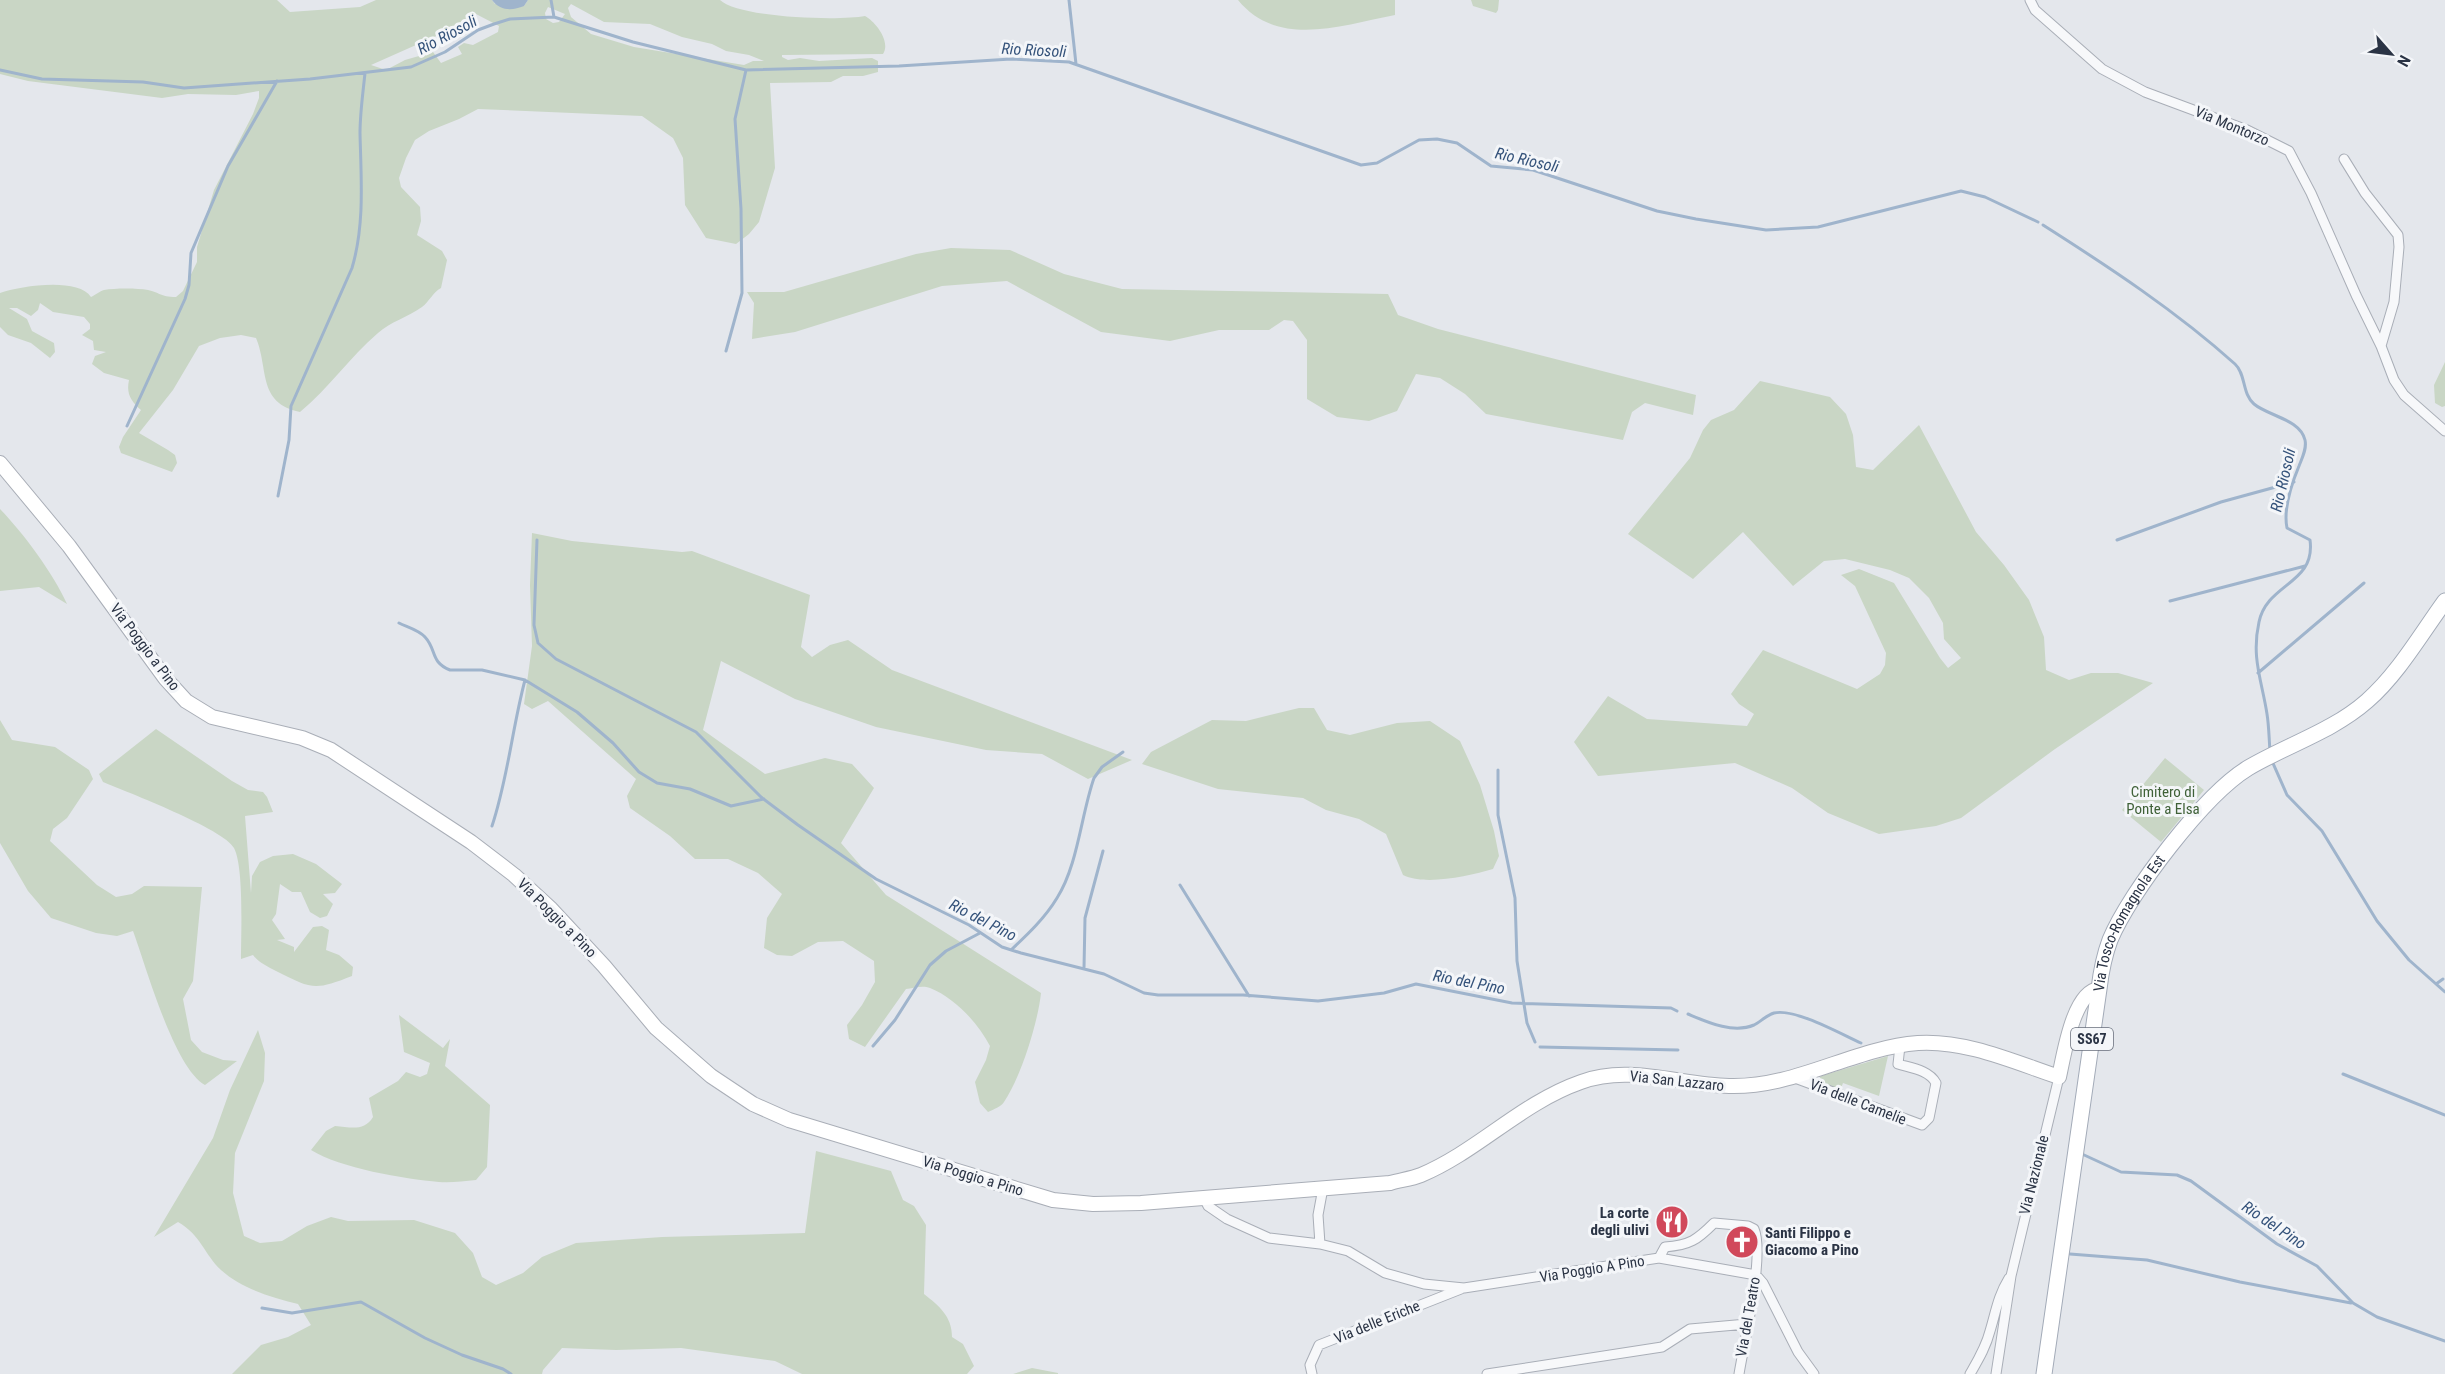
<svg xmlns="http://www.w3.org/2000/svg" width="2445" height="1374" viewBox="0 0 2445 1374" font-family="'Roboto Condensed',sans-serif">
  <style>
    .green { fill: #c9d6c5; fill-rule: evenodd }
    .water { fill: #9fb4cc }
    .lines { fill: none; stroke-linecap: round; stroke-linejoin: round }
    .stream { stroke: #9fb4cc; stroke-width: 3 }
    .street-casing { stroke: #a9aeb7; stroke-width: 11 }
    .secondary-casing { stroke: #a9aeb7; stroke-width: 16 }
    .primary-casing { stroke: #a3abb8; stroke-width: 17 }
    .street { stroke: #f7f8fa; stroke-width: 9 }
    .secondary { stroke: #fff; stroke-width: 14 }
    .primary { stroke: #fff; stroke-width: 15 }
    .labels { text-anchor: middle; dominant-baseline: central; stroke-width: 6; stroke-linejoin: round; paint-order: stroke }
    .shield { fill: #f4f6f9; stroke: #676e7b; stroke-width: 1.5 }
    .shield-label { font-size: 14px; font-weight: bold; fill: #2b3445 }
    .street-label { font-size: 15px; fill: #2b3445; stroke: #f4f6f9 }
    .park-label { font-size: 15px; fill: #3f6138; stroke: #f4f6f9 }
    .poi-label { font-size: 15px; font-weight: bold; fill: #2b3445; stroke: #f4f6f9; text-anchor: end }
    .water-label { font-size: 16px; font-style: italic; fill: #34527a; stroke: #f4f6f9 }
  </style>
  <rect width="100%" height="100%" fill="#e4e7ec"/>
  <path class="green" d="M0,0h277l13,12 70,-5 16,-7h116l3,4 29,2 4,-6h192c19,18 119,21 145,16 11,6 26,26 18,38l-101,1v2l6,3 12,-2 19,3 53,-3 6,3v11l-15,4h-20l-12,6 -61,1 5,85 -16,54 -10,12 -13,10 -30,-6 -21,-33 -2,-47 -10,-20 -31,-22 -164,-7 -19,10 -30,12 -14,9 -9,18 -7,20 2,9 19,20 1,14 -4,14 25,16 5,9 -6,28c-8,4 -12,14 -19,19 -14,10 -32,15 -44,26 -28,24 -49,55 -78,79 -43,-9 -31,-43 -44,-74l-15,-3 -21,3 -21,8 -26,44 -34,43 29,17 7,5 2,8 -5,9 -51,-19 -2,-6 4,-10 18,-27c-10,-9 -15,-16 -12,-30l-25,-7 -12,-9 3,-8 11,-4 -12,-2 -1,-9 -11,-6 8,-6v-5l-6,-7 -31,-5 -13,-9 -2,7 -7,6 -14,-8h-8l18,11 5,12 22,12 1,9 -5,6 -19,-15 -23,-8 -8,-8v-34c20,-7 78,-16 91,4 4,-2 9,-6 13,-7 11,-2 33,-2 44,0 11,2 12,7 28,7l7,-6 14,-29v-15l17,-57 39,-76 6,-16v-7l-23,4 -48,-1 -26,4 -134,-17 -28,-7zM571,4l33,18 46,2 32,13 30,7 14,7 23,4 15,6h-11l-9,4 -110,-18 -43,-13 -20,-17 -3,-9zM548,7l17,7 -6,8 -6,1 -7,-4 -1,-6zM476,14l23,12 -1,6 -25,13 -9,-2 -6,4 4,7 -21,9 -8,-11 -28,8 -19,10 -15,-5 81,-36z
    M1238,0h157v15c-53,10 -117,34 -157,-15z
    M1471,0h28l-1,10 -2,3 -23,-7z
    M951,248l59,2 54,24 58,15 266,5 10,21 40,14 258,66 -3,20 -48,-12 -13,9 -9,28 -137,-26 -21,-20 -25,-16 -24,-4 -19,37 -28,10 -32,-4 -30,-18v-59l-14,-19 -9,-1 -15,10h-50l-49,11 -69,-9 -94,-51 -65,5 -147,46 -43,7 2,-36 -7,-11h37l132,-38z
    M2445,362v44l-3,1 -7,-4 -1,-18z
    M1760,381l70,16 16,17 7,21 3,32 17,3 46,-45 57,107 28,33 25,35 15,37 2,33 23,10 22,-7h27l35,10 -98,66 -94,69 -25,8 -57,8 -51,-21 -36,-25 -57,-25 -137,13 -24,-34 34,-46 39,23 100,7 7,-12 -15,-10 -8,-10 32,-44 94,39 23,-15 5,-9 1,-12 -31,-67 -14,-11 18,-6 35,14 46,75 8,10 13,-10 -17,-19 -1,-16 -14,-25 -20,-20 -19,-8 -45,-11 -21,2 -31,25 -50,-54 -50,47 -65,-45 62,-76 13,-28 8,-10 23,-10z
    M0,509c24,25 53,64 67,95l-28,-17 -39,4z
    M532,533l40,8 110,11 10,-1 118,44 -9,52 11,10 18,-12 18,-5 44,30 240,90 -44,19 -46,-25 -56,-4 -110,-23 -81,-28 -74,-38 -18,69 62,44 60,-16 27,6 22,24 -33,55 45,52 155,98c-3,29 -20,84 -37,109 -3,5 -10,7 -16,10l-8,-9 -5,-21 11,-22 4,-14c-12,-23 -35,-48 -60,-58 -7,-3 -17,0 -24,1l-41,58 -16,-8 -2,-14 15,-20 13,-23 -1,-21 -31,-20 -25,1 -26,14 -15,-1 -13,-7 3,-30 15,-24 -24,-21 -30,-14h-33l-25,-23 -40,-28 -3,-12 9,-17 -88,-78 -16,8 -8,-5 8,-58 -2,-61z
    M1299,708h15l13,22 23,5 47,-12 33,-2 30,20 20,44 14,46 5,25 -6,13c-24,7 -68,17 -90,6l-17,-41 -27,-15 -33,-9 -23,-12 -85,-9 -76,-25 9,-12 61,-32 34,1z
    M0,720l12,20 43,7 34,23 4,9 -26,39 -14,11 -3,12 47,44 19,12 16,-3 12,-8 58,1 -9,94 -10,18 8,41 11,12 21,8 14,1 -32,24c-31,-17 -59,-119 -72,-154l-16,5 -21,-3 -45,-15 -23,-27 -28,-48z
    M156,729l76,52 16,9 15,2 4,5 6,15 -28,4 6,77 1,-17 8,-14 13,-6 20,-2 23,10 26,20 -7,9 -12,1 10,10 -6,12 -7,2 -10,-6 -9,-20h-9l-12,-8 -4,30 -4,6 13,19 -8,1 17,7v5l19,-25 9,-1 7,4 -3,20 13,5 14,12 -1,9c-38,15 -40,13 -76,-5 -8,-4 -18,-9 -23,-16l-12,4c0,-24 3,-92 -7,-111 -10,-19 -107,-56 -131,-66l-4,-8z
    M2165,758l39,32 -43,52 -39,-32z
    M399,1015l44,33 7,-9 -5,27 45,39 -3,62 -11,13c-12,1 -25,3 -37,2 -35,-3 -99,-14 -128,-32l15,-19 9,-5c15,1 29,6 38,-9l-4,-19 29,-17 8,-9 14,5 7,-3 3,-11 -26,-11z
    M258,1030l7,23 -1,28 -29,72 -2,40 11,43 16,7 22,-2 25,-15 24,-9 17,4 66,-1 41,13 18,20 9,24 14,8 27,-12 19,-16 34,-14 86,-6 143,-4 11,-82 75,20 12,29 11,6 12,19 -2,69c15,12 28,22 28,43l11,7 11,22 -7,8h-165l-27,-13 -94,-13 -65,2 -54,-2 -19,22 -1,4h-310l29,-29 27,-8 23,-12 -13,-21c-27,-7 -56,-15 -77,-34 -17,-16 -20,-35 -43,-48l-24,15 59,-99 17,-48z
    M1888,1056l-9,40 -36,-13 -3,8 -23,-9 4,-6z
    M1032,1368l26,5v1h-45z"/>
  <path class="water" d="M492,0h36l-4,6c-12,5 -24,5 -32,-6z"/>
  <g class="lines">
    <path class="stream" d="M551,0l3,17
      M1069,0l7,64
      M0,70l42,9 101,3 41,6 126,-9 101,-12 34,-15 33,-22 16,-6 16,-5 44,-2 79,25 113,28 153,-4 112,-7 58,3 292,103 16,-2 42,-23 18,-1 20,4 34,23 42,4 124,41 39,8 70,11 52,-3 143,-36 24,6 53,25
      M2043,225c66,42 133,86 192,139 11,10 7,30 19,40 14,12 46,15 51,36 2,9 -3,18 -6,26 -7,17 -16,43 -12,62l23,12c6,44 -43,43 -51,82 -8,36 3,59 8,92 2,12 2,25 3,37
      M726,351l16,-58 -1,-84 -6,-90 11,-49
      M127,426l58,-127 4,-14 2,-32 37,-87 49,-85
      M278,496l11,-56 2,-34 61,-138c13,-44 9,-90 8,-135 0,-20 3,-40 5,-60
      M537,540l-3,85 4,18 18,16 140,73 65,65 37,28 78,54 93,46 33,22 19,6 83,21 40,19 14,2h85l75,6 66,-8 32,-9 96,19 159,5 6,3
      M2117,540l104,-38 73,-20
      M2170,601l135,-35
      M399,623c8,4 20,7 26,14 12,13 5,25 25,33h32l43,10 52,32 36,31 26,29 18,11 33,6 41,17 33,-7
      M2258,673l106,-90
      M2272,761l15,34 35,36 55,90 32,39 36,32
      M1498,770v45l17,83 2,63 10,62 8,19
      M492,826c16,-48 20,-97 33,-146
      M1180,885l69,111
      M1011,950c17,-16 34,-32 46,-52 21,-33 24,-83 37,-120l8,-11 21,-15
      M1084,968l1,-50 18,-67
      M2436,984l7,-5
      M1688,1014c19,8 45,20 66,11 6,-3 13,-10 20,-12 21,-5 67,21 87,30
      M873,1046l22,-26 35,-55 16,-14 34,-18
      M1540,1047l138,3
      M2343,1074l102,41
      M2082,1154l39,18 56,3 14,6 86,63 40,22 36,37 24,14 68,24
      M2070,1254l77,6 93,22 111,21
      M262,1308l30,5 69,-11 64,36 37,17 41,14 8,5"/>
    <g class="street-casing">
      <path id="street" d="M2030,0l5,10 67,59 43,23 102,38 42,21 22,42 45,102 25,51 13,34 10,15 41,36
        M2344,159l21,34 33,42 1,12 -5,55 -13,44
        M1795,1078l127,47 7,-7 7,-35c-7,-13 -25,-15 -38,-19l2,-18
        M1204,1198l4,8 19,13 42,19 51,6 28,7 37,22 39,11 40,4 195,-30 97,17 7,8 35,69 16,22
        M1320,1244l-2,-29 5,-27
        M1659,1258l6,-11c25,-2 32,-7 49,-24l34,3 6,3c11,25 -10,114 -15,145
        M1312,1374l-2,-9 9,-20 142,-56
        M1487,1374l175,-27 28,-18 57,-5
        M1970,1374c8,-14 16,-27 20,-43 6,-20 8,-35 19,-53
        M1996,1374l15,-98 48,-199"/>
    </g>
    <g class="secondary-casing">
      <path id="secondary" d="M0,463l69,83 96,132 21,23 26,16 90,21 29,12 140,92 43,33 37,34 53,57 52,62 55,48 42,28 36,16 264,80 40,4 48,-1 249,-20c10,-3 21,-4 31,-8 57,-24 100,-72 160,-93 48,-18 99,3 148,4 67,2 124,-38 189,-43 48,-3 96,19 141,34 5,-22 14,-85 40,-88"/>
    </g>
    <g class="primary-casing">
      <g id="primary">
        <path id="s1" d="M2044,1374l55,-385c2,-17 5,-33 11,-49 20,-48 94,-145 138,-172 39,-23 85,-37 119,-67 31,-27 54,-67 78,-100"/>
      </g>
    </g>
    <use href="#street" class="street"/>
    <use href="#secondary" class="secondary"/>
    <use href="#primary" class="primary"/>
  </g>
  <defs>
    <g id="restaurant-disc" transform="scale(1.725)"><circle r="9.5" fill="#d1495b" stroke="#f4f6f9"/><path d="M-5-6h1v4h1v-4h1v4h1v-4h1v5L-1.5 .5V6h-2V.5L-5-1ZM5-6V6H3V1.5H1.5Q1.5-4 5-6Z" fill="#fff"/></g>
    <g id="church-disc" transform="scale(1.725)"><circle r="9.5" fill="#d1495b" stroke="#f4f6f9"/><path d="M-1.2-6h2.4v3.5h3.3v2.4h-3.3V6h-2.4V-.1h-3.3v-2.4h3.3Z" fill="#fff"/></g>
  </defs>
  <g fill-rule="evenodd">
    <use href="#restaurant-disc" x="1672" y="1222"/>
    <use href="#church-disc" x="1742" y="1242"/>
  </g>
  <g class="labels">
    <rect class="shield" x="2071" y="1028" width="42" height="22" rx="4.5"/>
    <g class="shield-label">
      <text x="2092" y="1039">SS67</text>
    </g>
    <g class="street-label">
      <text transform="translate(2232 126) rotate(23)">Via Montorzo</text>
      <text transform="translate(145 647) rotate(53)">Via Poggio a Pino</text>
      <text transform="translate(557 918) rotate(45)">Via Poggio a Pino</text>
      <text stroke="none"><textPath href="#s1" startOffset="462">Via Tosco-Romagnola Est</textPath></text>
      <text transform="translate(1677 1081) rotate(6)">Via San Lazzaro</text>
      <text transform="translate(1858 1102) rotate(21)">Via delle Camelie</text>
      <text transform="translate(2034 1175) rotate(-76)">Via Nazionale</text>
      <text transform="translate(973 1176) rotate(17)">Via Poggio a Pino</text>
      <text transform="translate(1592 1269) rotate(-9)">Via Poggio A Pino</text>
      <text transform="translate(1748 1317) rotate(-80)">Via del Teatro</text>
      <text transform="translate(1377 1322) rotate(-22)">Via delle Eriche</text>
    </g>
    <g class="park-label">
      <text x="2163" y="792">Cimitero di<tspan x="2163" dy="17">Ponte a Elsa</tspan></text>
    </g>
    <g class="poi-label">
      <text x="1649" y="1213">La corte<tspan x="1649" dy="17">degli ulivi</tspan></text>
      <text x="1765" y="1233" text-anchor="start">Santi Filippo e<tspan x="1765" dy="17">Giacomo a Pino</tspan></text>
    </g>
    <g class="water-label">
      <text transform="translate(447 35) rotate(-28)">Rio Riosoli</text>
      <text transform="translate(1034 50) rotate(3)">Rio Riosoli</text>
      <text transform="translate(1527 160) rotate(13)">Rio Riosoli</text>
      <text transform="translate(2283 480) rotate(-77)">Rio Riosoli</text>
      <text transform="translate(983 920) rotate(27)">Rio del Pino</text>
      <text transform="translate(1469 982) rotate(11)">Rio del Pino</text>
      <text transform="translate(2274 1225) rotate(34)">Rio del Pino</text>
    </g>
  </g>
  <g transform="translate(2391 54) rotate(118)" stroke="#f4f6f9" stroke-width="4.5" paint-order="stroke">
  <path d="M0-4.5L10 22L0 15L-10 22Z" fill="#2b3445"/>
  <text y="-9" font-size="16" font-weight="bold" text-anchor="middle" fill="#2b3445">N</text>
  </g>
</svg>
